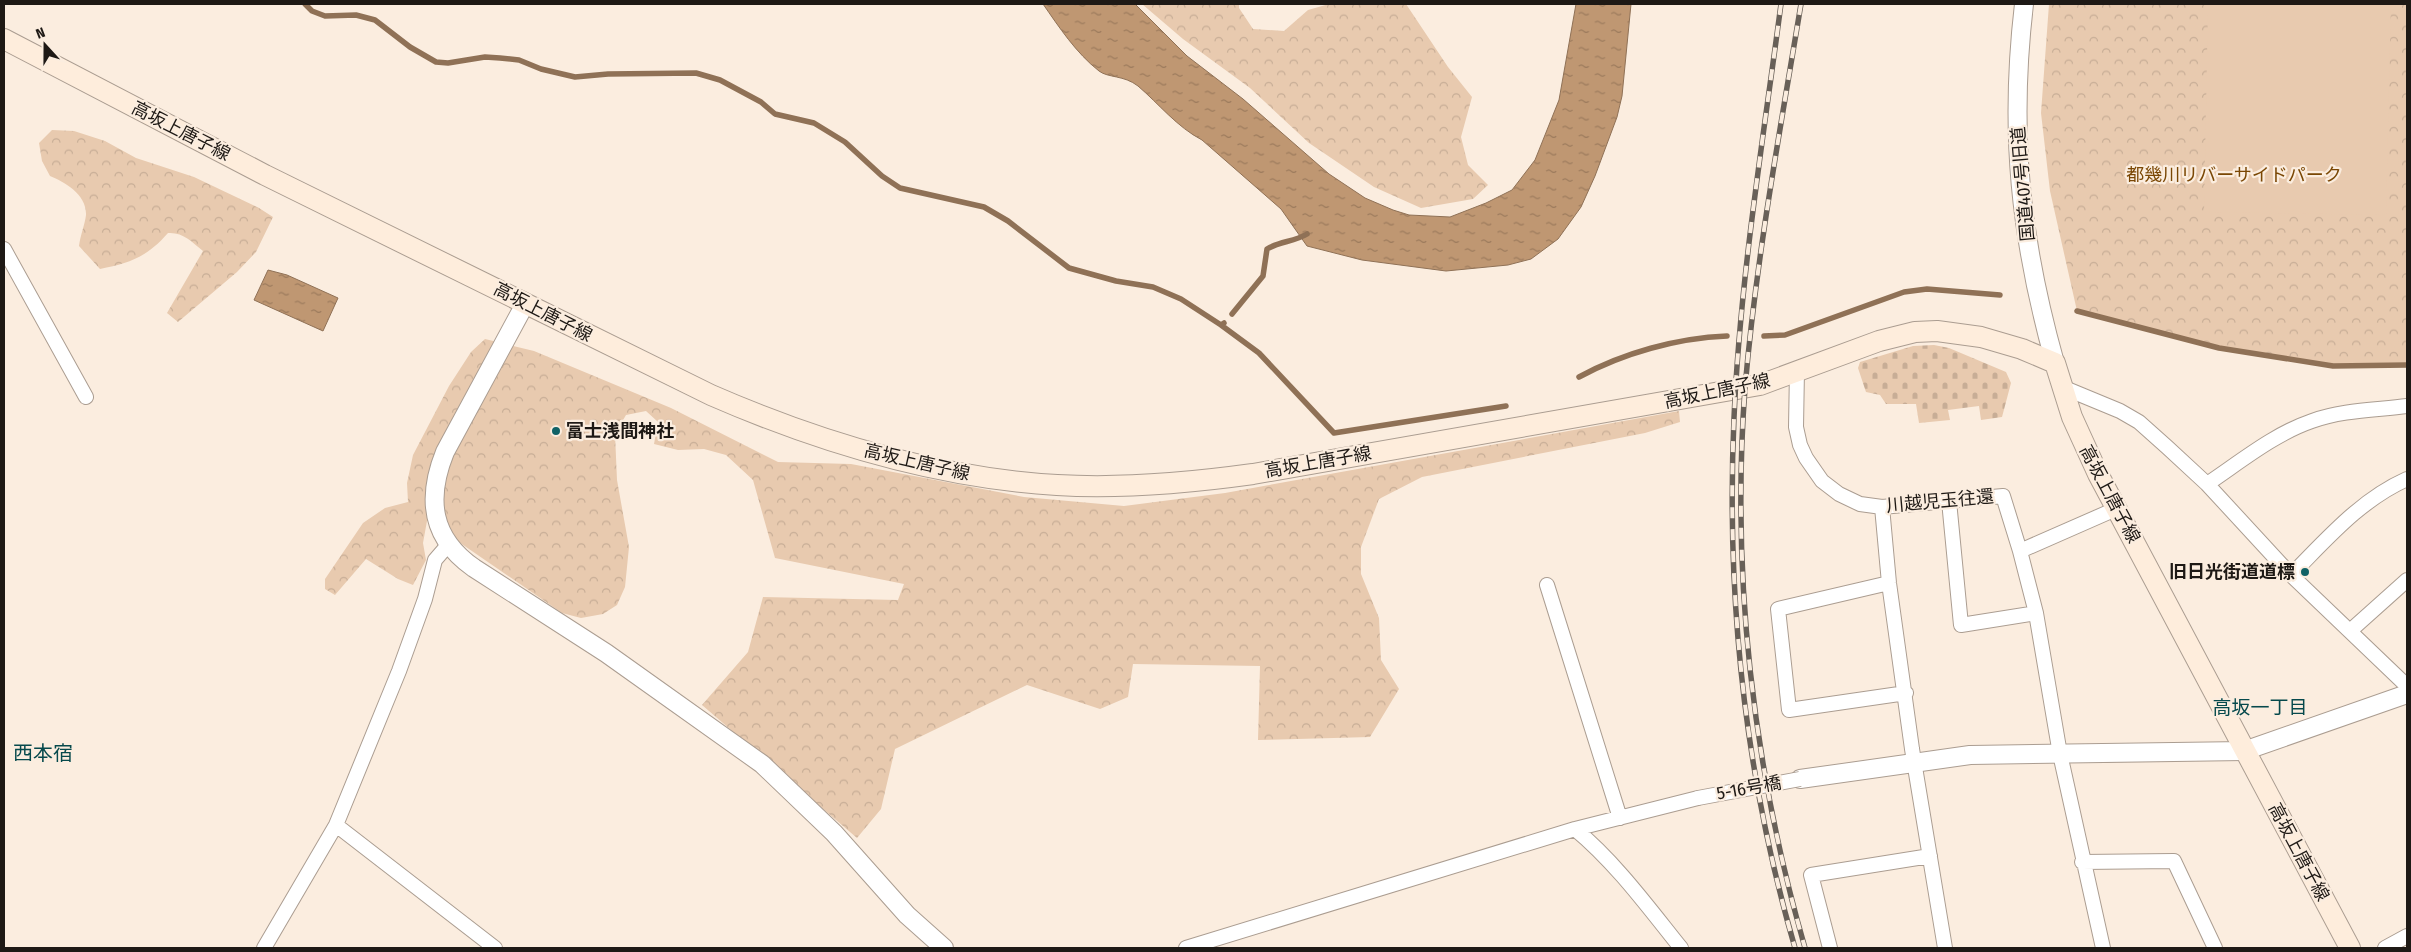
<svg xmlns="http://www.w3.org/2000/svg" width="2411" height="952" viewBox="0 0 2411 952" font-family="'Fira Sans Condensed','Noto Sans JP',sans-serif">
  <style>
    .forest { fill: url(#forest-crowns) }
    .cemetery { fill: url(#cemetery-stones) }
    .pitch { fill: #e8caaf }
    .water { fill: url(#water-ripples); stroke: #8f7156 }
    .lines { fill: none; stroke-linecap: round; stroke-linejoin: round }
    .stream { stroke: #8f7156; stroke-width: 5.5 }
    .minor-casing { stroke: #ab9d91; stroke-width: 16 }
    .tertiary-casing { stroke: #ab9d91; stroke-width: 20 }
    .secondary-casing { stroke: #ab9d91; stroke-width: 22 }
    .minor { stroke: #fff; stroke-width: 14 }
    .tertiary { stroke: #fff; stroke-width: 18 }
    .secondary { stroke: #feeddc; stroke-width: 20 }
    .rail-casing { stroke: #686058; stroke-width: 5.5 }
    .rail { stroke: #fbeddf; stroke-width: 4; stroke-dasharray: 11; stroke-linecap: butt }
    .minor-bridge-casing { stroke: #ab9d91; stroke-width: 16; stroke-linecap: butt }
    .minor-bridge { stroke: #fff; stroke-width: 14 }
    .poi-dot { fill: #116266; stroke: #fbeddf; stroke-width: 2 }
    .labels { text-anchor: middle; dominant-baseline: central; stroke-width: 4.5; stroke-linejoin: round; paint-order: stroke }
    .street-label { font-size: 18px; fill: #1e1915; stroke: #fbeddf }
    .park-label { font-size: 18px; fill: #7a4704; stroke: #fbeddf }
    .poi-label { font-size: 18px; font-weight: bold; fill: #1e1915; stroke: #fbeddf; text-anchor: start }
    .neighbourhood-label { font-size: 19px; fill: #06494c; stroke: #fbeddf }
    .quarter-label { font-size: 20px; fill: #06494c; stroke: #fbeddf }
  </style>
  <defs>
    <pattern id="forest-crowns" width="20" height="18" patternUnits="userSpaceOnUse" patternTransform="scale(1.25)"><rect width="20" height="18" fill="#e8caaf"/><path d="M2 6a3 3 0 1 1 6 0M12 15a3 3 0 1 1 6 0" fill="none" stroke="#c7ad96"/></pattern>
    <pattern id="cemetery-stones" width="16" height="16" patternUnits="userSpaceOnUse" patternTransform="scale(1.25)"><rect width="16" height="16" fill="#e8caaf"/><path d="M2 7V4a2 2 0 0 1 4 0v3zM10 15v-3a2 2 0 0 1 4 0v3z" fill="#c7ad96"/></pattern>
    <pattern id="water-ripples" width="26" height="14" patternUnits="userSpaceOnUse" patternTransform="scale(1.25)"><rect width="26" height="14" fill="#bf9772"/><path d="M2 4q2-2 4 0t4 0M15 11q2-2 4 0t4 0" fill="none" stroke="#9b7a5c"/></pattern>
  </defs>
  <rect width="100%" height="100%" fill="#fbeddf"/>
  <path class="forest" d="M1142,4h97v4l14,21 31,2 24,-21 21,-6h77l42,63 24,30 -11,40 7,28 20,20 -15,14 -52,9 -47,-21 -65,-44 -59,-55 -67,-49z
    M2049,4h358v361l-74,1 -114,-18 -142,-37 -27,-120 -9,-78z
    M52,130l22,1 31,10 31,17 58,19 65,31 14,9 -17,35 -19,20 -59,50 -11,-9 36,-62c-11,-9 -20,-19 -35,-18 -21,24 -38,30 -68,36l-21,-23c1,-10 6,-22 7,-31 1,-20 -21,-33 -36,-39l-8,-15 -3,-18z
    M485,339l49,12 137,57 107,54 73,2 173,33 100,9 101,-13 454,-82 1,11 -35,11 -223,44 -43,22 -18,48v27l18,44 2,42 18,29 -29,48 -112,3 2,-74 -127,-2 -5,33 -28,12 -73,-24 -132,64 -14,60 -24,29 -155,-133 46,-53 15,-55 135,3 6,-16 -129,-26 -22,-78 -27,-25 -22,-6 -26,1 -24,-6 4,-22 -12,-11 -20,4 -11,19 2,46 12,67 -4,40 -8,18 -14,9 -22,4 -19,-5 -109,-75 -10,-16 -16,-1 -4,22 3,17 -13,25 -15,-6 -32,-20 -31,36 -10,-6v-10l38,-56 22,-15 23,-6 -1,-19 6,-28 36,-69 22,-34z"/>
  <path class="cemetery" d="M1934,345l15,3 57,24 5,11 -9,34 -21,3 -2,-14 -31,4 2,10 -31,3 -3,-19h-30l-6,-9 -14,-3 -8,-24 2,-6 53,-16z"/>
  <path class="pitch" d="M2208,4h183l-5,211 -182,-3z"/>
  <path class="water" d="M1043,4h92l52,52 56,43 86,75 36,24 28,12 16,5 41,2 36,-14 26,-13 23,-30 24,-60 17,-96h55l-9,92 -5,21 -22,59 -14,31 -23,32 -27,20 -23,6 -62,6 -84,-11 -55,-14 -26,-37 -79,-69c-25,-13 -43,-36 -64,-54 -14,-11 -30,-8 -39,-15 -23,-18 -40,-44 -56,-67z
    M268,270l19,5 51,23 -15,33 -69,-31z"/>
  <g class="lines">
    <path class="stream" d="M305,4l7,7 13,5 31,-1 19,5 35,27 26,15 12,1 37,-6 15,1 19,2 22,9 34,8 33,-3 88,-1 24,7 41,22 14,12 39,9 31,19 37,34 18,12 84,19 24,14 61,47 47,13 37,6 28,12 40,26 3,-2
      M2077,311l142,37 114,18 74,-1
      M1232,314l31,-38 4,-27c13,-8 27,-7 40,-15
      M1221,325l38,28 75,80 172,-27
      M1764,336l21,-1 119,-43 23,-3 73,6
      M1579,377c44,-24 98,-39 148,-41"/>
    <g class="minor-casing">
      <path id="minor" d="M4,249l82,148
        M1797,370l-1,57 4,18 6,13 16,23 17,13 21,10 22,3 121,-11 17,55 98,-43
        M2062,387l58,24 19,11 28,25 40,37 84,91 116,111
        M2207,484c33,-22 67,-50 105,-63 30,-11 64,-11 95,-15
        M1949,501l12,124 75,-12
        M1882,507l7,76 23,166 33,199
        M2020,551l16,62 24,141 43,194
        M2291,575c36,-36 69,-75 116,-96
        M1889,583l-111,26 11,101 117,-17
        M1547,585l73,233
        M2350,631l57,-51
        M336,825l159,123
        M1575,829c41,34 73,78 106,119
        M2082,862l92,-1 41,87
        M264,948l72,-123 63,-154 26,-72 10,-39 13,-15
        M1186,948l389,-119 123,-31
        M1830,948l-19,-73 119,-19
        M2385,948l22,-12"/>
    </g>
    <g class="tertiary-casing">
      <path id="tertiary" d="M2024,4c-15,128 -4,234 31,359
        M525,304l-80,148c-19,47 -14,86 29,116l132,85 156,111 72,69 73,82 37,33
        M1800,779l170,-24 274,-4 163,-57"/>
    </g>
    <g class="secondary-casing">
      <path id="secondary" d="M4,39l261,136 446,220c110,48 226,83 346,90 66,4 131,-2 196,-11l507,-89 119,-44 36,-9 22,-1 44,6 41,12 33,14 17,54 26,57 252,474"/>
    </g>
    <use href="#minor" class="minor"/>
    <use href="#tertiary" class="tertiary"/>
    <use href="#secondary" class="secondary"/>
    <g class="rail-casing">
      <path id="rail" d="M1781,4c-18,137 -41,275 -47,414 -8,178 11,358 61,530
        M1801,4c-21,127 -45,255 -56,384 -14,188 8,380 60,560"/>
    </g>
    <use href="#rail" class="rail"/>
    <g class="minor-bridge-casing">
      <path id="minor-bridge" d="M1698,798l102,-19"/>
    </g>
    <use href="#minor-bridge" class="minor-bridge"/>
  </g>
  <g class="poi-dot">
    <circle cx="556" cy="431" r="5"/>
    <circle cx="2305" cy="572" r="5"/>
  </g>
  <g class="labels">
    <g class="street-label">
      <text transform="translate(181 131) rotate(27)">高坂上唐子線</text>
      <text transform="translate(2023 184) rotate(-95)">国道407号旧道</text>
      <text transform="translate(543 312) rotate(27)">高坂上唐子線</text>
      <text transform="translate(1717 391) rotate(-12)">高坂上唐子線</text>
      <text transform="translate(917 462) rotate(13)">高坂上唐子線</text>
      <text transform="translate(1318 462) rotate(-10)">高坂上唐子線</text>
      <text transform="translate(2110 494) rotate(62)">高坂上唐子線</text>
      <text transform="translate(1940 501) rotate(-5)">川越児玉往還</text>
      <text transform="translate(1749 788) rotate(-10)">5-16号橋</text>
      <text transform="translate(2299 852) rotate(62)">高坂上唐子線</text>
    </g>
    <g class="park-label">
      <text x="2234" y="175">都幾川リバーサイドパーク</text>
    </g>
    <g class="poi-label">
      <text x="566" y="431">富士浅間神社</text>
      <text x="2295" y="572" text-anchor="end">旧日光街道道標</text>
    </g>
    <g class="neighbourhood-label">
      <text x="2260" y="707">高坂一丁目</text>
    </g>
    <g class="quarter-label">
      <text x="43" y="753">西本宿</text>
    </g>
  </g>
  <rect width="2411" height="952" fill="none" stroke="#1e1915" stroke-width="10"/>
  <g transform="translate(45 45) rotate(339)" stroke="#fbeddf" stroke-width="4" paint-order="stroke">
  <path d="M0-4L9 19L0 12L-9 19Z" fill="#1e1915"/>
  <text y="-8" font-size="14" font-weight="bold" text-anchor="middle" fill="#1e1915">N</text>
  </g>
</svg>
